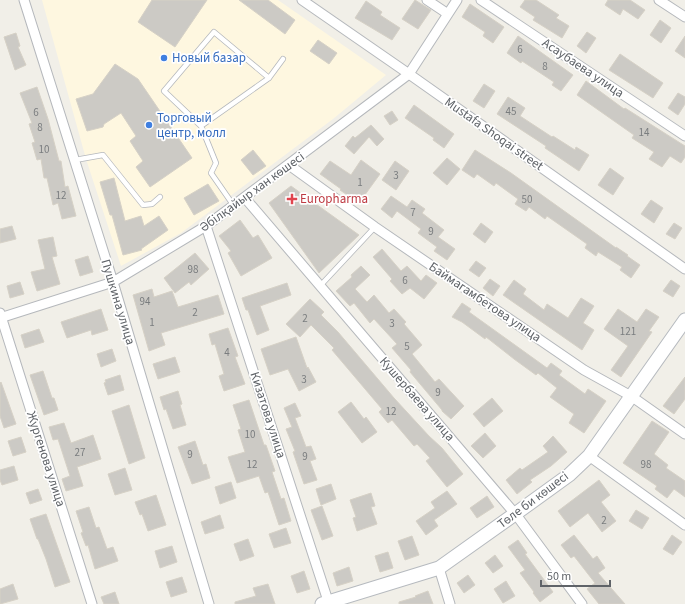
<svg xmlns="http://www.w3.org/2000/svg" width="685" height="604" viewBox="0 0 685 604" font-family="'Source Sans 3',sans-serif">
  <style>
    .commercial { fill: #fef7e0 }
    .building { fill: #cccac5; stroke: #d6d1c6 }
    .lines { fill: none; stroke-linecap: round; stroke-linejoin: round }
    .lane-casing { stroke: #b5b8bc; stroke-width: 6 }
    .street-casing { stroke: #b5b8bc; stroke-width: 11 }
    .secondary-casing { stroke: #b6babf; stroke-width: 15 }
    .lane { stroke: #fff; stroke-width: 4.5 }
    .street { stroke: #fff; stroke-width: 9 }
    .secondary { stroke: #fff; stroke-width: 13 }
    .shop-dot { fill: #3f7fe0; stroke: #fff; stroke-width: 1.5 }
    .health-dot { fill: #e0444e; stroke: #fff; stroke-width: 1.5 }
    .labels { text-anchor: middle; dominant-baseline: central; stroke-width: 3.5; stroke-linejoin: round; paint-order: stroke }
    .number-label { font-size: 11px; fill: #7a7d7f }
    .shop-label { font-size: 13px; fill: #366cbe; stroke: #fff; text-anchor: start }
    .street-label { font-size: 13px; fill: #5f6368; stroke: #fff }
    .health-label { font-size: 13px; fill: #be3a42; stroke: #fff; text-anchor: start }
  </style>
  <rect width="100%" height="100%" fill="#f1efe8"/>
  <path class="commercial" d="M42,0h236l108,75 -53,44 -152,114 -60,33 -35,-107z"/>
  <path class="building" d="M152,0h55l-32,47 -37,-25z
    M239,0h29l27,20 -10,14z
    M415,0l16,10 -13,19 -16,-10z
    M525,0h11l23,15 -3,3 13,8 -7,12 -29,-18 2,-3 -15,-10z
    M608,0h22l15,10 -7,9 -15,-10 -3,6 -15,-10z
    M366,1l16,11 -2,3 20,13 -8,12 -37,-22z
    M470,4l34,23 -11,16 -10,-7 2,-4 -23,-15z
    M660,20l11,8 -10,15 -11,-8z
    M587,32l9,6 -10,15 -9,-7z
    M16,33l4,13 -2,1 8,18 -11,5 -11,-33z
    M518,36l55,39 -12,16 -9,-6 2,-3 -32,-21 -1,2 -14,-10z
    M685,36v22l-10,-7z
    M318,40l19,13 -8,11 -19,-13z
    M620,54l43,29 -10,15 -44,-28z
    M115,64l23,15 54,79 -42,29 -14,-20 7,-6 -13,-20 6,-5 -15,-23 -17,11 -1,3 -16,4 -11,-32 17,-5z
    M586,81l38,28 1,-1 60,38v11l-4,6 -11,-7 -8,11 -13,-8 5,-7 -22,-14 2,-3 -57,-40z
    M484,84l11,7 -11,17 -11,-7z
    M37,87l11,32 11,42h2l4,26 3,-1 8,30 -14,3 -4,-16 -5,2 -6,-27h-3l-3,-19 -4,1 -5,-17 3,-1 -6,-18 3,-1 -12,-30z
    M678,93l7,4v7l-7,11 -10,-7z
    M508,97l17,11 -5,8 32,21 1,-1 22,14 1,-3 13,8 -10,16 -34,-23 1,-2 -49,-32z
    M414,105l40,29 -10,14 -11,-8 1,-2 -29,-20z
    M392,111l6,9 -8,5 -6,-9z
    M371,125l13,14 -7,7 -8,-9 -15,17 -9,-8 8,-10 2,2z
    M253,150l13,16 -13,9 -12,-15z
    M475,150l36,23 105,75v-1l12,8 -1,1 13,9 -9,13 -11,-8 2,-3 -24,-15 -2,4 -11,-8 2,-4 -40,-28 -2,3 -16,-12 -3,4 -11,-7 3,-5 -22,-16 -2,3 -17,-12 -3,4 -12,-8z
    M447,158l13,11 -13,16 -14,-12z
    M361,160l19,14 -21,29 -19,-13 1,-1 -21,-15 10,-13 21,14z
    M395,161l14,10 -13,19 -14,-10z
    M610,168l14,10 -11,17 -15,-10z
    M114,178l11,43 16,-5 3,10 15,-10 9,14 -27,19 1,1 -19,5 -11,-40h-2l-10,-33z
    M208,184l11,17 -25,14 -10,-17z
    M291,186l68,49 -40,38 -50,-70z
    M391,196l16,11 5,-7 13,9 -3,4 22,17 -6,7 17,12 -8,11 -13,-9 3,-4 -19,-14 3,-4 -24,-18 -5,7 -11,-9z
    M651,200l12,8 -9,15 -13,-9z
    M240,220l13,18 5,-3 14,23 -31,18 -13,-23 3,-2 -12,-15z
    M481,223l12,9 -8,11 -12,-9z
    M674,223l8,5 -7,11 -9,-5z
    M12,226l4,13 -16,4v-14z
    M53,237l4,19 -5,1 8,27 -23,7 -6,-19 14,-3 -7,-29z
    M382,249l19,22 6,-5 14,15 5,-6 11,8 -13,16 -14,-11 -8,6 -12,-13 2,-2 -19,-22z
    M195,253l14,16 -18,16 -2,-3 -14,11 -11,-15z
    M88,256l5,16 -13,4 -5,-16z
    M476,261l10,7 -7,9 -10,-7z
    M361,266l9,9 -15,14 12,13 7,-7 15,18 5,-4 12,13 -2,2 18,21 -10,9 23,28 4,-3 25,27 -13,13 -9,-8v-1l-32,-38 1,-2 -19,-22 5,-4 -23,-25 -4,4 -16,-20 -4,3 -14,-15 16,-14 -1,-2z
    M490,279l10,7 -7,10 -10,-8z
    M514,280l12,9 -3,5 21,16 3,-6 21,14 13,-20 13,8 -11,17 11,7 -12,20 -79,-55z
    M671,280l9,6 -7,11 -10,-6z
    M20,282l4,12 -14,4 -3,-12z
    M287,283l4,12 -31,11 9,24 -12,5 -9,-25h-2l-4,-12z
    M152,289l2,8 18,-6 6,16 40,-12 6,19 -63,19 4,12 -16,6 -16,-56z
    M310,299l14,13 -3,3 17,17 56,66 35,38 13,12 21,26 -16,13 -21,-26 4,-3 -13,-14 -3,2 -22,-26 -4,3 -9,-11 3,-3 -50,-59 2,-2 -23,-23 -11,12 -14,-13z
    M462,303l9,6 -2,3 78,56 4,-5 11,8 -3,4 26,19 3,-5 18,12 -22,32 -15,-10 5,-9 -24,-17 7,-9 -19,-15 -2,2 -22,-16 -28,-22 -1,2 -23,-17 -10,-5z
    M101,309l7,21 -16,5 -1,-5 -24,8 -6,-16z
    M618,309l19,13 9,-13 13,8 -10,14 3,1 -31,45 -10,-7 17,-24 -24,-17z
    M228,328l10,28 -3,1 10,27 -21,7 -5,-15 5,-2 -9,-30 -3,1 -3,-11z
    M39,329l5,13 -19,6 -4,-13z
    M296,337l11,31 1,-1 8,15 -17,9 -11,-22 -18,6 -9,-26z
    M112,349l4,12 -15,6 -4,-13z
    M175,357l5,15 -22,7 -5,-15z
    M43,371l9,27h2l4,12 -14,5 -14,-40z
    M120,375l4,15 -16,5 -4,-12 2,-1 -1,-2z
    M685,377v22l-11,15 -11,-8z
    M1,382l15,42 -12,4 -4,-12v-33z
    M178,391l4,13 -2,1 6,20 -13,4 -7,-20 -2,1 -4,-13z
    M492,398l11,13 -19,16 -11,-13z
    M249,400l15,45h2l9,26 -3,1 9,27 3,-1 7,23 -12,4 -11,-33 -3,1 -6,-17 -22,7 -9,-26 17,-5 -7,-22 3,-1 -8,-24z
    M351,402l13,17 2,-2 11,15 -15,11 -24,-31z
    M295,403l6,13 -6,2 11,29 5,-1 5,13 -6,2 7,19 -13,4 -11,-32 2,-1 -9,-22 6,-2 -8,-19z
    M129,405l16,53 -16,6 -17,-53z
    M652,421l17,11 -15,22 14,11 -2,3 19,13v16l-11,-8 -7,9 -12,-9 2,-3 -34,-23z
    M64,423l7,20 22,-8 8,24 -24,8 6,19 -17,5 -4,-12 8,-3 -12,-37 -5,1 -4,-13z
    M485,433l11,13 -13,12 -12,-12z
    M553,436l14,16 -16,14 -21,14 2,2 -15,12 -11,-14 14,-12 2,2 26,-18 -5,-6z
    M21,437l5,15 -13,4 -5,-15z
    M195,441l8,24 3,-1 4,14 -18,6 -14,-37z
    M14,466l4,14 -16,5 -2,-5v-10z
    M125,468l7,22 -17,5 -7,-21z
    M599,480l11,15 -9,7 15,19 -14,11 -14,-19 -18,14 -12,-16z
    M231,482l5,16 -16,6 -5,-17z
    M331,484l5,15 -15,6 -5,-16z
    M38,489l4,11 -12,4 -4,-11z
    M447,491l10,13 -23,16 4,6 -12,9 -10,-14 19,-13 -4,-6z
    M371,493l4,13 -4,1 6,17 -20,7 -4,-13 3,-1 -6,-17z
    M156,495l10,30 -18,6 -6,-17 -2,1 -5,-13z
    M487,496l7,11 -17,11 -7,-10z
    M322,506l11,30 -11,4 -11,-30z
    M89,507l7,21 3,-1 8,22 6,-2 5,14 -23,8 -7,-24 -2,1 -5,-13 2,-1 -7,-21z
    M636,510l13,8 -7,11 -13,-8z
    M46,514l24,68 -15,5 -9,-28 -8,-20h-1l-7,-20z
    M220,515l4,13 -19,6 -4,-12z
    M286,528l5,15 -17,5 -5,-14z
    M574,535l19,24 4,-3 8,12 -7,5 27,31h-26l-12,-15 8,-6 -21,-27 -3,2 -10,-13z
    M672,535l10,7 -9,13 -10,-6z
    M412,536l7,19 -14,5 -7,-19z
    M248,539l6,17 -14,5 -6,-17z
    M518,540l9,13 -2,1 28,38 -13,10 -7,-9 1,-1 -14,-19 5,-3 -17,-23z
    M172,546l5,16 -17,6 -5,-17z
    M388,552l5,16 -13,4 -5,-16z
    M495,555l8,11 -10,7 -8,-10z
    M349,567l4,14 -16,5 -4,-13z
    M304,571l6,18 -13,4 -6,-17z
    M468,575l7,10 -11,8 -7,-10z
    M182,577l5,15 -16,5 -5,-15z
    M506,581l9,15 -12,7 -9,-14z
    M13,584l5,15 -18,5v-15z
    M268,584l7,20h-40v-2l21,-6 -3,-8z
    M428,591l5,13h-34v-2l17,-5 -1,-1z
    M115,592l4,12h-15l-3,-7z"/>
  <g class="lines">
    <g class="lane-casing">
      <path id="lane" d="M201,126l68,-48
        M75,160l28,-5 40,50 9,-1 8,-7
        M234,206l-23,-33 5,-10 -15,-37 -37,-35 50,-59 55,46 14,-19
        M320,286l55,-59"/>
    </g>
    <g class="street-casing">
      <path id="street" d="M24,0l89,282 96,322
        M302,0l107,74 276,195
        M427,0l21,14
        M481,0l204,136
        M659,0l26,17
        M289,165l86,62 209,143 47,26 54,38
        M245,198l272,318 65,88
        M206,226l123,378
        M0,313l92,291
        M0,318l113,-36 93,-56 203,-152 48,-74
        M589,456l96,69
        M439,568l11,36"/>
    </g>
    <g class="secondary-casing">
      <path id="secondary" d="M322,604l117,-36 76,-54 54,-39 20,-19 96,-136"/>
    </g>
    <use href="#lane" class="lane"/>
    <use href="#street" class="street"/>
    <use href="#secondary" class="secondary"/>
  </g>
  <g class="shop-dot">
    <circle cx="164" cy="58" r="4"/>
    <circle cx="149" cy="125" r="4"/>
  </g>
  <path class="health-dot" d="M290 193h4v4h4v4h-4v4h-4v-4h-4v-4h4z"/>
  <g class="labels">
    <g class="number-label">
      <text x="520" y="49">6</text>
      <text x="545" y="66">8</text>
      <text x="511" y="111">45</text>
      <text x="36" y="112">6</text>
      <text x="40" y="127">8</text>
      <text x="644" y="132">14</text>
      <text x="44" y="149">10</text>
      <text x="396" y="175">3</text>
      <text x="360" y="182">1</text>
      <text x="61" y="195">12</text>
      <text x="527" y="199">50</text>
      <text x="413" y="212">7</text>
      <text x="431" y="231">9</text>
      <text x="193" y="269">98</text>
      <text x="405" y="280">6</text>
      <text x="145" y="301">94</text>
      <text x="195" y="312">2</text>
      <text x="305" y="318">2</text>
      <text x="152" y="322">1</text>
      <text x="392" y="323">3</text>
      <text x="628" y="331">121</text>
      <text x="407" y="346">5</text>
      <text x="227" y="352">4</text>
      <text x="304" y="379">3</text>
      <text x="438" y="392">9</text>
      <text x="391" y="411">12</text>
      <text x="250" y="434">10</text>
      <text x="80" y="452">27</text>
      <text x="190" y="454">9</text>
      <text x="305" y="456">9</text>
      <text x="252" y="464">12</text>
      <text x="646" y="464">98</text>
      <text x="604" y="520">2</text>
    </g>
    <g class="shop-label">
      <text x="172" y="58">Новый базар</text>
      <text x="157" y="118">Торговый<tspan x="157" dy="15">центр, молл</tspan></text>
    </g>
    <g class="street-label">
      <text transform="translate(583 68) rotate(34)">Асаубаева улица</text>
      <text transform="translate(494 134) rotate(35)">Mustafa Shoqai street</text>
      <text transform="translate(252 192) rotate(-36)">Әбілқайыр хан көшесі</text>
      <text transform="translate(118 302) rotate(73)">Пушкина улица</text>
      <text transform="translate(485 302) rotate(34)">Баймагамбетова улица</text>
      <text transform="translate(417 399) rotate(49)">Кушербаева улица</text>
      <text transform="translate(268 415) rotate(72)">Кизатова улица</text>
      <text transform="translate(46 459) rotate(72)">Жургенова улица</text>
      <text transform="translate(533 500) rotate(-37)">Төле би көшесі</text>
    </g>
    <g class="health-label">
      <text x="300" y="199">Europharma</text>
    </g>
  </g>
  <path d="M541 580v6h69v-6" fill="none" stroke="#5f6368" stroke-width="2"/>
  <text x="547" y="580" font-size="12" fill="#5f6368" stroke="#ffffff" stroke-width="3" paint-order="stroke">50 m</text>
</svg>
